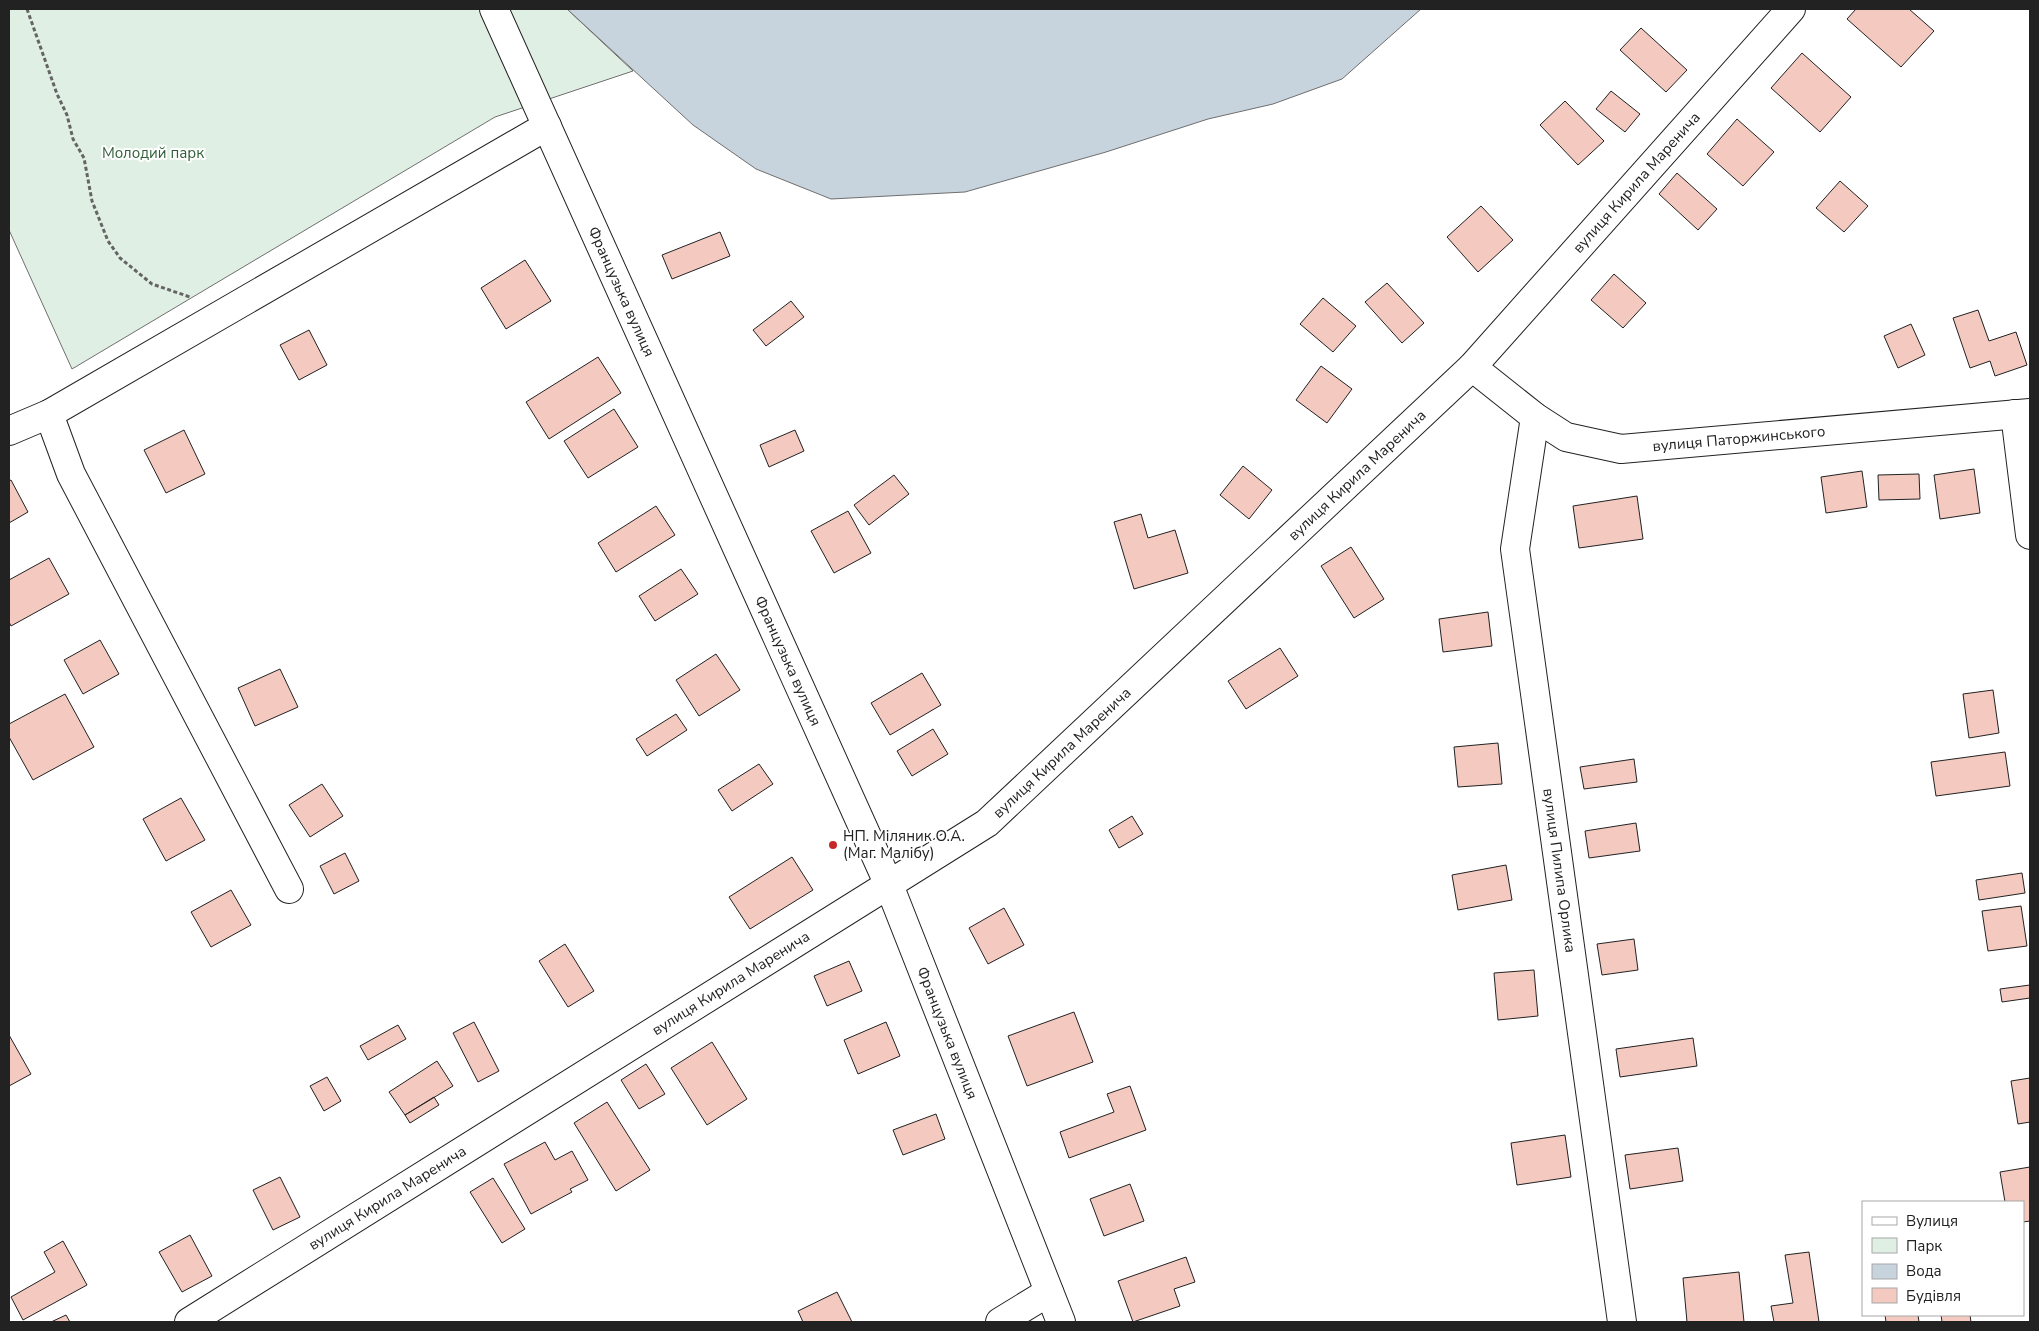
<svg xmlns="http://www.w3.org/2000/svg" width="2039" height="1331" viewBox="0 0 2039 1331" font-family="'Nunito Sans',sans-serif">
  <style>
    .green { fill: #e0efe3; stroke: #6f6f6f }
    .water { fill: #c7d3dd; stroke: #6f6f6f }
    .building { fill: #f3c9c0; stroke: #222 }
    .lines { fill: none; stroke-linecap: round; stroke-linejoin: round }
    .minor-casing { stroke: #222; stroke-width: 30 }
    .path { stroke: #646464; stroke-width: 3; stroke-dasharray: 4 2.5; stroke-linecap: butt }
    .minor { stroke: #fff; stroke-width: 28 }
    .poi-dot { fill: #c62828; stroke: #fff; stroke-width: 2 }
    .labels { text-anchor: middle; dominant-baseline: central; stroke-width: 4; stroke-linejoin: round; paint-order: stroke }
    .park-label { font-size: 15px; fill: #2f5e38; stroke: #fff }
    .street-label { font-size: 15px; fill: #222; stroke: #fff }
    .poi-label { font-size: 15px; fill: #222; stroke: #fff; text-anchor: start }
  </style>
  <rect width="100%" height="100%" fill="#fff"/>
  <path class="green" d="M9,9h558l66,62 -138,46 -423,252 -63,-139z"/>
  <path class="water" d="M567,9h854l-79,70 -69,25 -65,15 -102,33 -141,40 -134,7 -75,-30 -63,-44z"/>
  <path class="building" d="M1856,9h53l25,22 -33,36 -54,-48z
    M1641,28l46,42 -21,22 -46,-42z
    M1802,53l49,44 -31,35 -49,-44z
    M1611,91l29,23 -15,18 -29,-23z
    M1565,101l39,40 -26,24 -38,-40z
    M1737,119l37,33 -31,34 -36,-32z
    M1677,173l40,36 -19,21 -39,-36z
    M1840,181l28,25 -24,26 -28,-24z
    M1481,206l32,34 -35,32 -31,-35z
    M720,232l10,24 -58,23 -10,-24z
    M525,260l26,41 -45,28 -25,-41z
    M1614,274l32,29 -23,25 -32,-28z
    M1387,283l37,40 -22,20 -37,-41z
    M1323,298l33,28 -23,26 -33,-28z
    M791,301l13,16 -38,29 -13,-16z
    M1978,310l11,31 27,-9 11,33 -32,11 -5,-15 -20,7 -17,-50z
    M1911,324l14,31 -27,13 -14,-32z
    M309,330l18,35 -28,15 -19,-35z
    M598,357l23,36 -72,46 -23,-37z
    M1321,366l31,23 -25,34 -31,-23z
    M614,409l24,38 -50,31 -24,-37z
    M184,430l21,44 -39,19 -22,-43z
    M795,430l9,21 -35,16 -9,-22z
    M1243,466l29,24 -23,29 -29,-24z
    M1974,469l6,44 -40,6 -6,-44z
    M1862,471l5,36 -41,6 -5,-36z
    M1919,474l1,25 -41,1 -1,-25z
    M894,475l15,19 -40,31 -15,-20z
    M11,480l17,32 -19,11v-42z
    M1637,496l6,43 -64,9 -6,-42z
    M656,506l19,29 -59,37 -18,-29z
    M848,511l23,42 -37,20 -23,-42z
    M1141,514l7,24 27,-8 13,43 -54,16 -20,-67z
    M1351,547l33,52 -30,19 -33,-52z
    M49,558l20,36 -58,32 -2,-4v-42z
    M681,569l17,25 -43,27 -16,-25z
    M1488,612l4,34 -49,6 -4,-33z
    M100,640l19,34 -36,20 -19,-34z
    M1280,648l18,28 -52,33 -18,-28z
    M716,654l24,36 -41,26 -23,-36z
    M280,669l18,38 -43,19 -17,-38z
    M922,673l19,32 -51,30 -19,-32z
    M1993,690l6,43 -30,5 -6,-44z
    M65,694l29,53 -61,33 -24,-43v-13z
    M676,714l11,16 -40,26 -11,-17z
    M933,729l15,25 -36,22 -15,-25z
    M1498,743l4,41 -44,3 -4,-40z
    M2005,752l5,34 -74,10 -5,-34z
    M1634,759l3,23 -53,7 -4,-22z
    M759,764l14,20 -41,27 -14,-21z
    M322,784l21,32 -33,21 -21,-32z
    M181,798l24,42 -39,21 -23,-42z
    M1132,816l11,18 -24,14 -10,-18z
    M1636,823l4,28 -51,7 -4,-27z
    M345,853l14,28 -25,13 -14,-28z
    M792,857l21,33 -63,39 -21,-32z
    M1506,865l6,35 -54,10 -6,-35z
    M2022,873l3,20 -46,7 -3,-20z
    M231,890l20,35 -40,22 -20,-35z
    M2021,906l6,40 -39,5 -6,-40z
    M1004,908l20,37 -36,19 -19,-36z
    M1634,939l4,31 -36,5 -5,-31z
    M565,944l29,47 -26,16 -29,-46z
    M849,961l13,30 -35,15 -13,-30z
    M1534,970l4,46 -40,4 -4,-47z
    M2030,985v13l-28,4 -2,-13z
    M1074,1012l19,50 -66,24 -19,-50z
    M474,1022l25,49 -21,11 -25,-49z
    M886,1022l14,34 -42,18 -14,-34z
    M398,1025l8,14 -38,21 -8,-14z
    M9,1035l22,39 -22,12z
    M1693,1038l4,28 -77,11 -4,-28z
    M712,1042l35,57 -40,26 -36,-57z
    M437,1061l16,25 -48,29 -16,-23z
    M646,1064l19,30 -26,15 -18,-29z
    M327,1077l14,24 -17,10 -14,-25z
    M2030,1078v44l-12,2 -7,-43z
    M1130,1086l16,44 -77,28 -9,-26 54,-20 -7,-18z
    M434,1097l5,8 -29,18 -5,-8z
    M607,1102l43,68 -34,21 -42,-68z
    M936,1114l9,25 -42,16 -10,-25z
    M1565,1135l6,42 -54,8 -6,-42z
    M545,1142l10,18 17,-9 16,29 -18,9 2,3 -41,22 -27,-50z
    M1678,1148l5,33 -53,8 -5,-34z
    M2030,1167v54l-7,1v-20h-18l-5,-30z
    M280,1177l20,40 -27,13 -20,-40z
    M493,1178l32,51 -23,14 -32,-51z
    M1130,1184l14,37 -40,15 -14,-37z
    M190,1235l22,41 -30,16 -23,-40z
    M63,1241l24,44 -64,35 -12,-23 44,-25 -11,-20z
    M1809,1252l10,70h-45l-3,-16 22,-3 -8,-48z
    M1186,1257l9,25 -21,7 6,17 -47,16 -15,-41z
    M1739,1272l5,50h-57l-4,-44z
    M837,1292l15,30h-49l-5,-11z
    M66,1315l4,7h-19z
    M1885,1315h33l1,7h-33z
    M1941,1315h29l1,7h-29z"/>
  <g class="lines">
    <g class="minor-casing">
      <g id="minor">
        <path id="s1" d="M494,9l395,876 172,437"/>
        <path id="s2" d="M1472,367l63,50 31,20 55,12 409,-36"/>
        <path d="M2015,414l15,121"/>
        <path id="s3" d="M1535,417l-20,132 107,773"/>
        <path d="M9,431l40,-17"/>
        <path d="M289,889l-218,-415 -22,-60 498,-288"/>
        <path id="s4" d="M189,1322l798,-499 485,-456 319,-358"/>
        <path d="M1000,1322l49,-30"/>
      </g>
    </g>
    <path class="path" d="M27,9l30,85 10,21 6,24 11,19 8,43 16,40 12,17 32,26 38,13"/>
    <use href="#minor" class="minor"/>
  </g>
  <circle class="poi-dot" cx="833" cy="845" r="5"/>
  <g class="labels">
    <g class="park-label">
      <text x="153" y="153">Молодий парк</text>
    </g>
    <g class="street-label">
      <text stroke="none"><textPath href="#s4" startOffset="1854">вулиця Кирила Маренича</textPath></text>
      <text stroke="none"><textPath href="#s1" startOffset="310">Французька вулиця</textPath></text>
      <text stroke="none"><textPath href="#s2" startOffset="292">вулиця Паторжинського</textPath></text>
      <text stroke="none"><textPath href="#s4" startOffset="1449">вулиця Кирила Маренича</textPath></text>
      <text stroke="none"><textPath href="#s1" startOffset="715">Французька вулиця</textPath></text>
      <text stroke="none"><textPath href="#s4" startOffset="1044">вулиця Кирила Маренича</textPath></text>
      <text stroke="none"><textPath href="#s3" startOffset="458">вулиця Пилипа Орлика</textPath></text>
      <text stroke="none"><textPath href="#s4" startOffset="639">вулиця Кирила Маренича</textPath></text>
      <text stroke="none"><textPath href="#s1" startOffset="1120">Французька вулиця</textPath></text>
      <text stroke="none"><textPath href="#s4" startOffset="234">вулиця Кирила Маренича</textPath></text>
    </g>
    <g class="poi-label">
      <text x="843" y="836">НП. Міляник О.А.<tspan x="843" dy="17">(Маг. Малібу)</tspan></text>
    </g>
  </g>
  <rect width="2039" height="1331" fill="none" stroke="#222222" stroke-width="20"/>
  <rect x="1862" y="1201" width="162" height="115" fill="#ffffff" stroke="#a7a7a7"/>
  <rect x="1872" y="1217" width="25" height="8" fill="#ffffff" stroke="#a7a7a7"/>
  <text x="1906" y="1226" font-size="15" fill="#222222">Вулиця</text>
  <rect x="1872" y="1238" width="25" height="15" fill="#e0efe3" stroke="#a7a7a7"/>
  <text x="1906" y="1251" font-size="15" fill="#222222">Парк</text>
  <rect x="1872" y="1264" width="25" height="15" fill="#c7d3dd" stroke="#a7a7a7"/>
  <text x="1906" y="1276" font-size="15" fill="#222222">Вода</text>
  <rect x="1872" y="1288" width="25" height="15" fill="#f3c9c0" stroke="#a7a7a7"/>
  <text x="1906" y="1301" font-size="15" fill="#222222">Будівля</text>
</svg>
